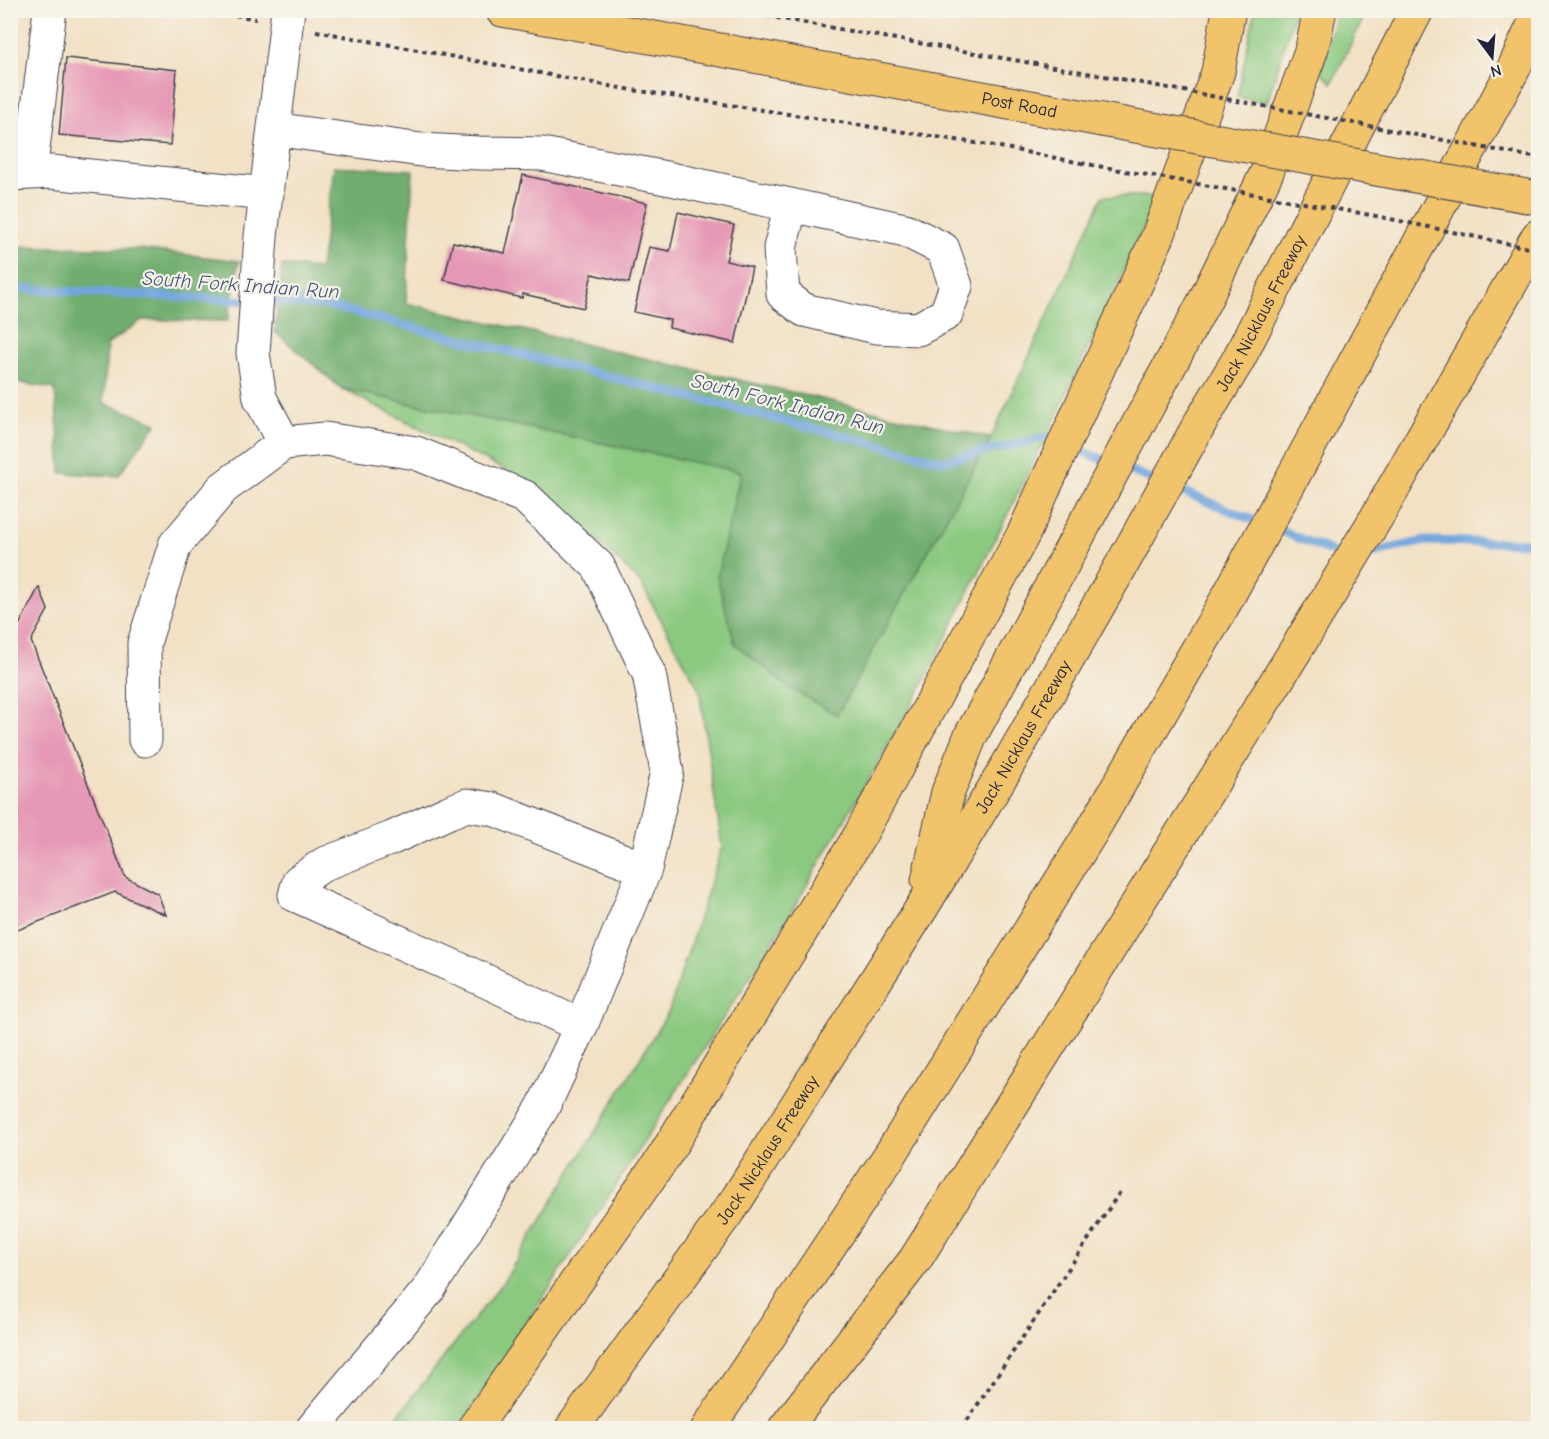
<svg xmlns="http://www.w3.org/2000/svg" width="1549" height="1439" viewBox="0 0 1549 1439" font-family="'Comic Neue',sans-serif">
  <style>
    .green { fill: #8bc980; stroke: #56765e; stroke-width: 1.5 }
    .forest { fill: #70ad6e; stroke: #496854; stroke-width: 1.5 }
    .lines { fill: none; stroke-linecap: round; stroke-linejoin: round }
    .stream { stroke: #71a5dd; stroke-width: 9 }
    .building { fill: #e699b6 }
    .minor-casing { stroke: #413f50; stroke-width: 35 }
    .major-casing { stroke: #413f50; stroke-width: 35 }
    .highway-casing { stroke: #413f50; stroke-width: 35 }
    .path { stroke: #413f50; stroke-width: 4; stroke-dasharray: 4.5 4.5; stroke-linecap: butt }
    .minor { stroke: #fff; stroke-width: 33 }
    .major { stroke: #f1c36a; stroke-width: 33 }
    .highway { stroke: #f1c36a; stroke-width: 33 }
    .major-bridge-casing { stroke: #413f50; stroke-width: 35; stroke-linecap: butt }
    .path-bridge { stroke: #413f50; stroke-width: 4; stroke-dasharray: 4.5 4.5; stroke-linecap: butt }
    .major-bridge { stroke: #f1c36a; stroke-width: 33 }
    .labels { text-anchor: middle; dominant-baseline: central; stroke-width: 4.5; stroke-linejoin: round; paint-order: stroke }
    .street-label { font-size: 18px; fill: #22223b; stroke: #f7f3e8 }
    .water-label { font-size: 20px; font-style: italic; fill: #42567c; stroke: #f7f3e8 }
  </style>
  <rect width="100%" height="100%" fill="#f7f3e8"/>
  <filter id="ink" filterUnits="userSpaceOnUse"><feTurbulence type="fractalNoise" baseFrequency=".0167" numOctaves="2"/><feDisplacementMap in="SourceGraphic" scale="12" xChannelSelector="R" yChannelSelector="G"/><feConvolveMatrix kernelMatrix="1 2 1 2 8 2 1 2 1" color-interpolation-filters="sRGB"/></filter>
  <filter id="wash" filterUnits="userSpaceOnUse"><feTurbulence type="fractalNoise" baseFrequency=".008" numOctaves="4" result="noise"/><feDisplacementMap in="SourceGraphic" scale="24" xChannelSelector="R" yChannelSelector="G"/><feGaussianBlur stdDeviation="1.35" result="paint"/><feColorMatrix in="noise" values="0 0 0 0 0 0 0 0 0 0 0 0 0 0 0 0 0 1.4 0 .05"/><feComposite in="paint" operator="in"/></filter>
  <g filter="url(#wash)">
    <rect width="100%" height="100%" fill="#f2e1c4"/>
    <path class="green" d="M1255,11h40l-28,92 -30,-6z
      M1336,11h31l-35,72 -11,-11z
      M1103,196h55l-102,221 -137,275 -132,227 -317,492 -14,17h-68l116,-147 165,-270 53,-164 -23,-158 -59,-107 -95,-92 -203,-101 399,83 -24,105 274,-139z"/>
    <path class="forest" d="M334,166l79,4 -7,133 585,135 -154,277 -48,-27 -54,-44 -18,-67 24,-105 -399,-83 -67,-57 7,-67 38,4z
      M11,246l129,3 99,12 -11,60 -86,-1 -35,25 -3,58 53,20 -39,53 -57,-3 -6,-84 -44,-8z"/>
    <g class="lines">
      <path class="stream" d="M10,288l315,17 618,156 103,-24 300,120
        M1362,555l64,-14 112,2"/>
    </g>
    <g id="blocks">
      <path class="building" d="M66,58l111,12 -7,75 -111,-10z
        M523,175l124,28 -18,80 -37,-9 -8,34 -61,-14 -1,4 -78,-18 9,-38 52,11z
        M678,212l56,13 -8,36 26,6 -17,76 -66,-15 1,-8 -36,-8 15,-65 21,4z
        M39,587l9,23 -17,31 94,236 33,17 8,21 -51,-23 -105,41v-299l6,-3z"/>
    </g>
  </g>
  <g filter="url(#ink)">
    <use href="#blocks" fill-opacity="0" stroke="#413f50" stroke-width="1.5"/>
    <g class="lines">
      <g class="minor-casing">
        <path id="minor" d="M274,129l147,21 58,3 63,1 129,25 234,51 38,19 13,37 -10,28 -28,15 -42,-2 -72,-17 -21,-16 -3,-46 11,-43
          M30,173l20,-163
          M10,174l41,-2 216,22
          M284,443l-24,-45 -7,-45 8,-117 27,-226
          M145,740l-1,-97 31,-98 48,-57 61,-45 41,-4 91,14 109,44 73,69 51,108 18,98 -22,97 -64,157 -38,81 -114,182 -116,139
          M581,1026l-95,-45 -191,-86 4,-14 25,-17 68,-26 57,-26 18,-7 26,4 152,60"/>
      </g>
      <g class="major-casing">
        <g id="major">
          <path id="s1" d="M502,10l600,110"/>
        </g>
      </g>
      <g class="highway-casing">
        <g id="highway">
          <path d="M928,880l20,-88 23,-57 234,-435 62,-128 45,-124 8,-38"/>
          <path d="M474,1428l189,-270 197,-323 163,-300 135,-299 60,-164 11,-62"/>
          <path id="s2" d="M572,1428l165,-229 184,-290 81,-134 123,-216 75,-136 37,-61 180,-352"/>
          <path d="M708,1428l182,-273 202,-324 132,-227 289,-534 25,-55"/>
          <path d="M785,1428l130,-168 374,-599 89,-146 160,-279"/>
        </g>
      </g>
      <path class="path" d="M209,10l47,9
        M732,10l389,69
        M316,31l304,57 375,58 86,17
        M962,1428l158,-236"/>
      <use href="#minor" class="minor"/>
      <use href="#major" class="major"/>
      <use href="#highway" class="highway"/>
      <g class="major-bridge-casing">
        <path id="major-bridge" d="M1102,120l436,78"/>
      </g>
      <path class="path-bridge" d="M1121,79l417,79
        M1081,163l295,53 162,34"/>
      <use href="#major-bridge" class="major-bridge"/>
    </g>
  </g>
  <g class="labels">
    <g class="street-label">
      <text stroke="none"><textPath href="#s1" startOffset="526">Post Road</textPath></text>
      <text stroke="none"><textPath href="#s2" startOffset="1312">Jack Nicklaus Freeway</textPath></text>
      <text stroke="none"><textPath href="#s2" startOffset="826">Jack Nicklaus Freeway</textPath></text>
      <text stroke="none"><textPath href="#s2" startOffset="340">Jack Nicklaus Freeway</textPath></text>
    </g>
    <g class="water-label">
      <text transform="translate(241 285) rotate(4)">South Fork Indian Run</text>
      <text transform="translate(788 404) rotate(14)">South Fork Indian Run</text>
    </g>
  </g>
  <rect width="1549" height="1439" fill="none" stroke="#f7f3e8" stroke-width="36"/>
  <g transform="translate(1492 57) rotate(164)" stroke="#f7f3e8" stroke-width="4.5" paint-order="stroke">
  <path d="M0-4.5L10 22L0 15L-10 22Z" fill="#22223b"/>
  <text y="-9" font-size="16" font-weight="bold" text-anchor="middle" fill="#22223b">N</text>
  </g>
</svg>
